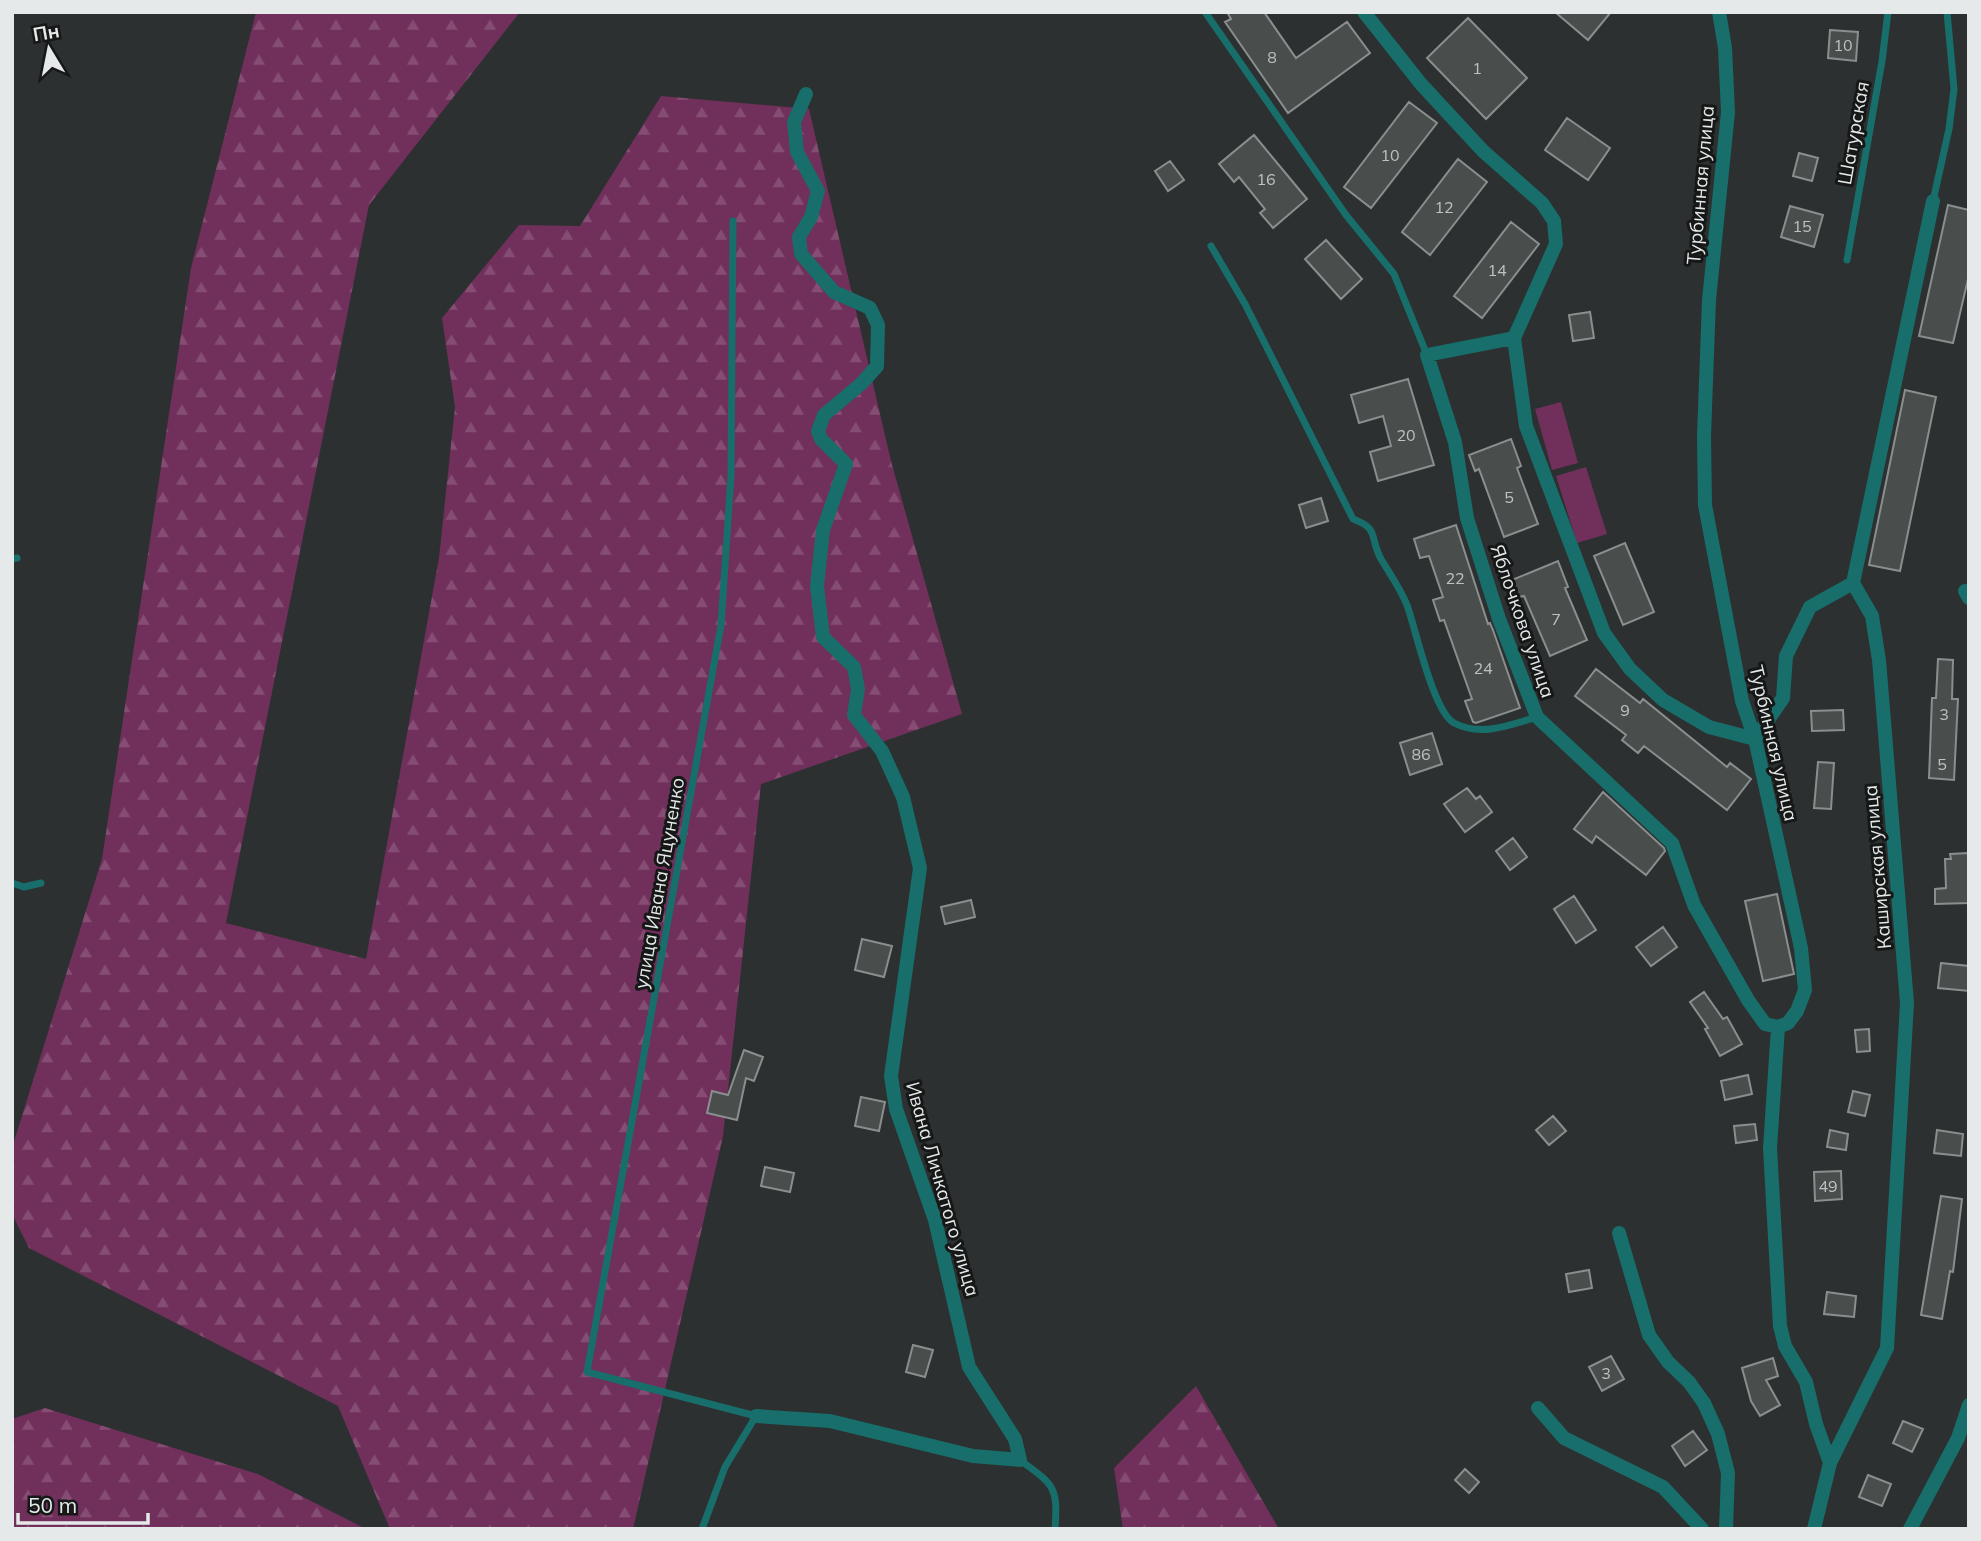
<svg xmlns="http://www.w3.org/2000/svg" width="1981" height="1541" viewBox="0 0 1981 1541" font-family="Mulish,sans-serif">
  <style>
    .forest { fill: url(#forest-firs) }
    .garden { fill: #712f5b }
    .building { fill: #494e4d; stroke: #8a8e8e; stroke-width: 2 }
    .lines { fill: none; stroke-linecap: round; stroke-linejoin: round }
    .service { stroke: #186e6a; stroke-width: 7 }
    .minor { stroke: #186e6a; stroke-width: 14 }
    .labels { text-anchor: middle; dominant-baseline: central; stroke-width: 6; stroke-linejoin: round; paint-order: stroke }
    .number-label { font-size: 16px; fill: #bfc2c2 }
    .street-label { font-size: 19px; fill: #e6e9e9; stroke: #161818 }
  </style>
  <defs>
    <pattern id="forest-firs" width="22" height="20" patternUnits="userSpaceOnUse" patternTransform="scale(1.75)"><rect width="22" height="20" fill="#712f5b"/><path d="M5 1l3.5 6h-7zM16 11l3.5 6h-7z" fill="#854d73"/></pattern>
  </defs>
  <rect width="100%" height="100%" fill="#2c3030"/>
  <path class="forest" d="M256,12h264l-151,193 -143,718 140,36 73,-401 16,-151 -13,-89 77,-93 61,1 81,-130 148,13 82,352 71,253 -201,70 -38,352 -90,393h-243l-52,-123 -309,-158 -17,-34v-66l90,-289 89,-591z
    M1196,1386l83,143h-156l-9,-61z
    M45,1408l213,66 108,55h-354v-110z"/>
  <path class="garden" d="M1561,402l17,61 -26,7 -17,-61z
    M1586,467l21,67 -30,9 -21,-67z"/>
  <path class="building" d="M1227,12h37l32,46 51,-36 23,31 -82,60 -63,-91 6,-3z
    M1555,12h56l-23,28z
    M1468,18l59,60 -41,41 -59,-61z
    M1830,30l28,2 -2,29 -28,-3z
    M1409,102l28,21 -66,85 -27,-21z
    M1567,118l43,30 -22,32 -43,-30z
    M1254,135l53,64 -34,29 -13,-15 5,-4 -26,-32 -5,5 -15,-18z
    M1799,153l19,5 -6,23 -19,-5z
    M1458,159l29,23 -57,73 -28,-23z
    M1170,161l14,19 -16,11 -13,-20z
    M1948,205l21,5v65l-16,68 -34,-7z
    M1790,206l33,9 -9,32 -33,-10z
    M1511,222l28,22 -57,74 -28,-22z
    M1326,240l36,39 -21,20 -36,-40z
    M1590,312l4,26 -21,3 -4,-26z
    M1408,379l26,86 -56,16 -8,-29 21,-6 -8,-30 -24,7 -8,-28z
    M1905,390l31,7 -36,174 -31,-6z
    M1511,439l10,27 -4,2 21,56 -34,13 -25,-68 -4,2 -6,-16z
    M1321,498l7,23 -22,7 -7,-23z
    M1456,525l32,99 2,-1 3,7 27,78 -44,15 -3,-1 -8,-21 7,-2 -28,-79 -4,1 -7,-21 10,-3 -14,-41 -9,2 -6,-19z
    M1625,543l29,69 -31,13 -29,-69z
    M1558,561l10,26 -3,1 22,52 -37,16 -26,-60 -5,1 -7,-17z
    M1938,659l15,1 -1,39h6l-4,81 -25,-2 3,-80h4z
    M1596,669l44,34 3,-4 84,68 3,-4 21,16 -24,31 -83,-64 -6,7 -16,-13 4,-5 -51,-39z
    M1843,710l1,20 -32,1 -1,-20z
    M1432,733l10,31 -32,11 -10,-32z
    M1818,762l16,1 -3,46 -17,-1z
    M1467,788l9,11 4,-3 12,16 -27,20 -21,-28z
    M1603,792l61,56 1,3 -19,24 -50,-39 -4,7 -18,-14z
    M1513,838l14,19 -17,13 -14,-19z
    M1968,853l1,50 -34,1v-15l11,-1 -1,-29h6l-1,-5z
    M1777,894l17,80 -31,7 -18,-80z
    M1574,896l22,34 -20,13 -22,-34z
    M971,900l4,17 -30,7 -4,-17z
    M1663,927l14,20 -26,19 -15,-19z
    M862,939l30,7 -8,31 -29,-7z
    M1941,963l28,3v25l-31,-3z
    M1704,992l19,27 4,-2 15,27 -22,12 -15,-27 3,-1 -18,-26z
    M1869,1029l1,22 -13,1 -2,-22z
    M744,1050l19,7 -9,24 -8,-3 -9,42 -30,-7 5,-22 16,4z
    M1748,1075l4,19 -27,6 -4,-19z
    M1853,1091l17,4 -5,21 -17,-4z
    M861,1097l24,5 -6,29 -24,-5z
    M1553,1116l13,15 -17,14 -13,-15z
    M1755,1124l2,16 -21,3 -2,-17z
    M1830,1130l18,4 -2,16 -19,-3z
    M1937,1130l26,4 -2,22 -27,-3z
    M765,1167l29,6 -4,19 -29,-6z
    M1841,1171l1,28 -27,2 -1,-29z
    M1941,1196l21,3 -9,73 -3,-1 -8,48 -21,-4z
    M1589,1270l3,18 -23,4 -3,-18z
    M1827,1292l29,4 -2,21 -30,-3z
    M913,1345l20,5 -8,27 -19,-5z
    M1611,1356l13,23 -22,12 -13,-24z
    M1773,1358l5,18 -12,4 14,25 -20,11 -9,-15 -9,-33z
    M1903,1421l20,8 -11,23 -19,-9z
    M1693,1431l14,19 -22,16 -13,-20z
    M1465,1469l14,13 -10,11 -14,-13z
    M1868,1475l23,9 -9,22 -23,-9z"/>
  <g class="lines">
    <path class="service" d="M1205,12l141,203 48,59 33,81
      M1933,201l16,-72 5,-40 -7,-77
      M1211,246l34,58 108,215c27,10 16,18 28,40 9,15 19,29 26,46 9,25 26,106 47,118 27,14 56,2 83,-6
      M1847,260l35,-199 6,-49
      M12,559l5,-1
      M12,883l12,4 17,-4
      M1020,1460c34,25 38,26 35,69
      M702,1529l23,-62 31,-51 -169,-44 134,-747 10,-149 2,-255"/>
    <path class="minor" d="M1364,12l57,72 62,67 59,52 12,18 2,23 -42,94 12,88 78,207 26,36 33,31 46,27 46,12
      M1719,12l6,36 3,64 -19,188 -5,136 1,69 37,196 13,38 46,209 4,42 -8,21 -9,12 -10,4 -8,121 10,178 5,20 21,36 10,42 14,39
      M1514,338l-87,17 28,87 12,76 32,101 38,98 135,126 22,62 54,95 17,24 13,3
      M1965,591l4,7
      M1755,739l28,-41 3,-42 24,-49 43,-24
      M1619,1233l30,102 19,27 21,20 15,21 14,31 10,39 -2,56
      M1538,1408l26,30 99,49 39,42
      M756,1416l74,5 143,35 47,4 -5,-21 -46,-72 -34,-147 -39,-111 -5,-33 29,-208 -17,-71 -21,-46 -28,-36 4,-26 -4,-22 -31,-30 -6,-51 6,-56 23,-66 -25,-25 -3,-8 6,-16 38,-32 15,-17 1,-41 -8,-17 -36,-16 -33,-38 -2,-17 12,-20 7,-26 -21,-39 -3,-30 12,-28
      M1814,1529l16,-66 57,-115 20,-345 -28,-343 -7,-44 -19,-33 80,-382
      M1910,1529l48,-91 11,-33"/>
  </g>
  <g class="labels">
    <g class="number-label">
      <text x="1843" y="45">10</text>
      <text x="1272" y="57">8</text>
      <text x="1477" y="68">1</text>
      <text x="1390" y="155">10</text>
      <text x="1266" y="179">16</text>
      <text x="1444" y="207">12</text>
      <text x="1802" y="226">15</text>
      <text x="1497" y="270">14</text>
      <text x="1406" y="435">20</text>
      <text x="1509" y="497">5</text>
      <text x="1455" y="578">22</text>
      <text x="1556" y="619">7</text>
      <text x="1483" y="668">24</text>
      <text x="1625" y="710">9</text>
      <text x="1944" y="714">3</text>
      <text x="1421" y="754">86</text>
      <text x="1942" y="764">5</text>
      <text x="1828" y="1186">49</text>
      <text x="1606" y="1373">3</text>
    </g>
    <g class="street-label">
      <text transform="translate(1853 133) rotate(-80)">Шатурская</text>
      <text transform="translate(1700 185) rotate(-85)">Турбинная улица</text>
      <text transform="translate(1523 621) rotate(71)">Яблочкова улица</text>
      <text transform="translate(1774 743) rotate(77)">Турбинная улица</text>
      <text transform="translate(1877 867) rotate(-95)">Каширская улица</text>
      <text transform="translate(659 883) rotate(-80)">улица Ивана Яцуненко</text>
      <text transform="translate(943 1189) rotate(74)">Ивана Личкатого улица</text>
    </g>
  </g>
  <rect width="1981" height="1541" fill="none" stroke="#e6e9e9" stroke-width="28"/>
  <g transform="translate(49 49) rotate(350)" stroke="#161818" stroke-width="5" paint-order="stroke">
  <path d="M0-5L12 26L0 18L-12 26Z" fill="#e6e9e9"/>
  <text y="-10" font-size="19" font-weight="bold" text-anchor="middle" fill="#e6e9e9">Пн</text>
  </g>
  <path d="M18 1513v10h130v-10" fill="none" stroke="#e6e9e9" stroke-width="3.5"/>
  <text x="28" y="1513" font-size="21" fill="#e6e9e9" stroke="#161818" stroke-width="5" paint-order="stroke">50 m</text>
</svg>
